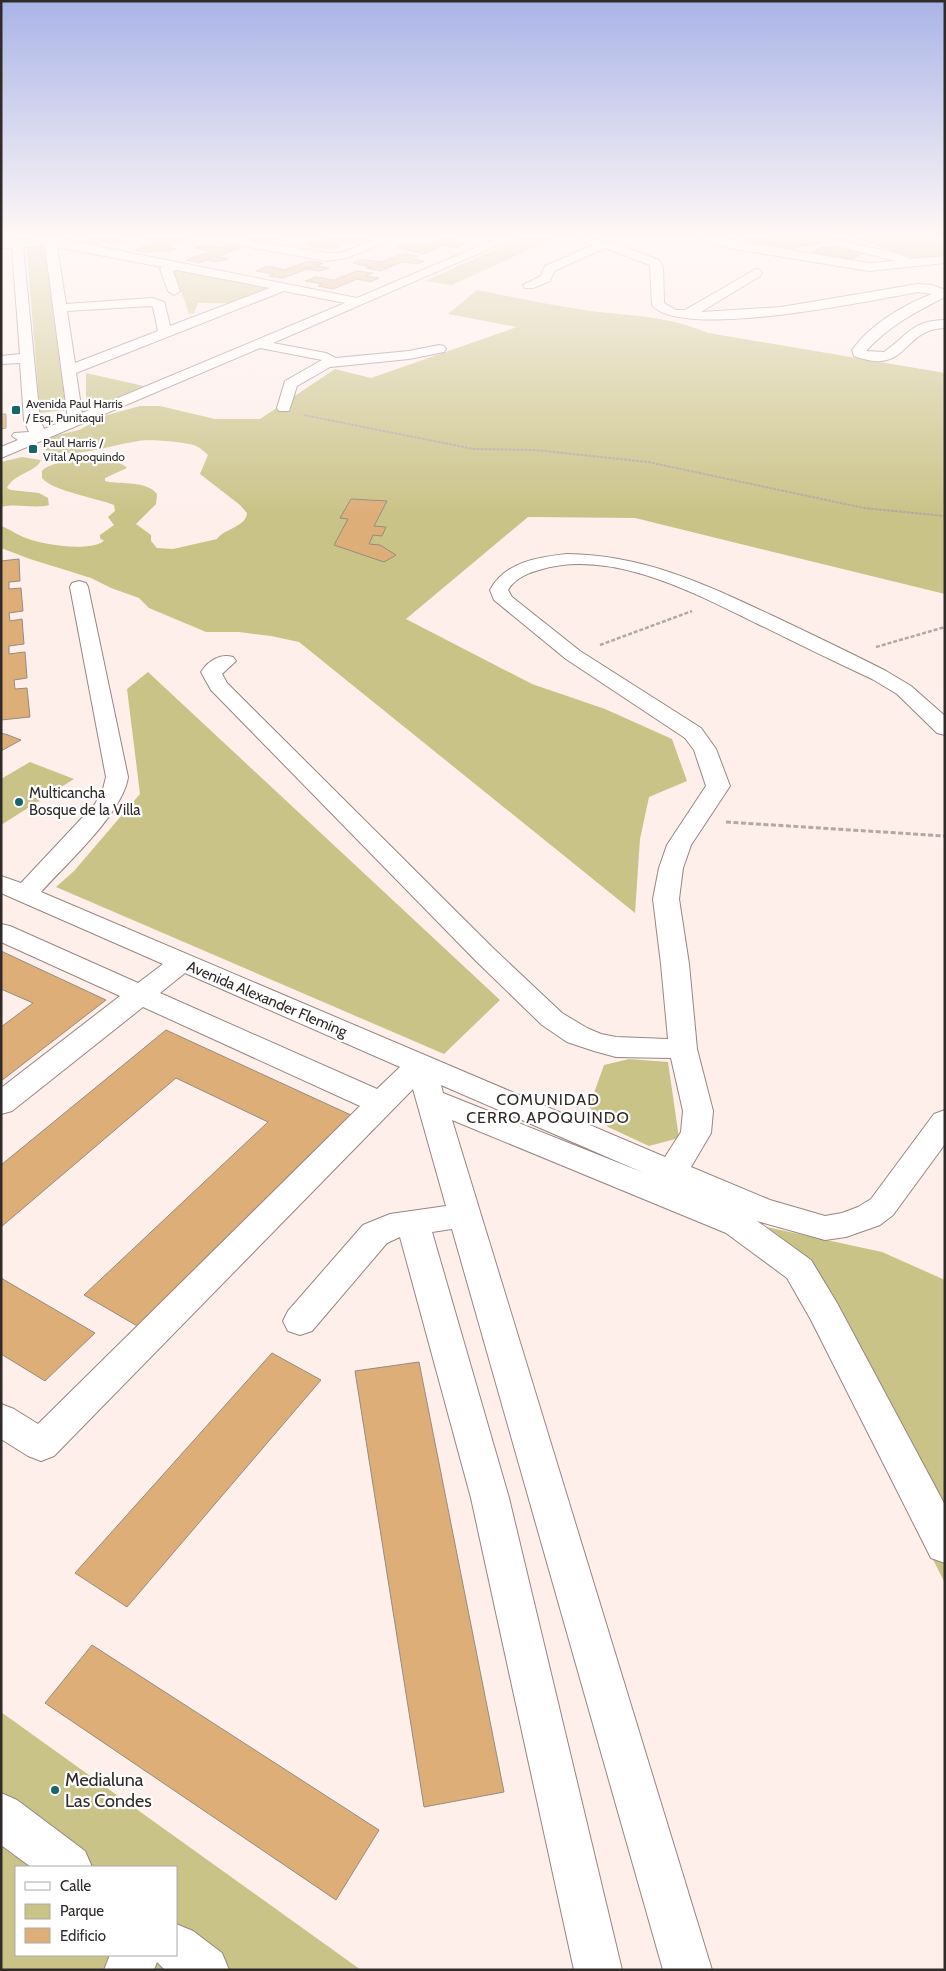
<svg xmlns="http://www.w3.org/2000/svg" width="946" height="1971" viewBox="0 0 946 1971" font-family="Cabin,sans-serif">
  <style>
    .green { fill: #cac388; fill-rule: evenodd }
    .building { fill: #deae79; stroke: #968b80 }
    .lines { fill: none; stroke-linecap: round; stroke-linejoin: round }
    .minor-casing { stroke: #978682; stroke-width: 2 }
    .path-far2 { stroke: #b3a8a4; stroke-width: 2; stroke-dasharray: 3 1; stroke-linecap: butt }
    .path-far1 { stroke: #b3a8a4; stroke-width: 2.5; stroke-dasharray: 4 2; stroke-linecap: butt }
    .path { stroke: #b3a8a4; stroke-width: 3; stroke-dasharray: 5 2.5; stroke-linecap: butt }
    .minor { fill: #fff; fill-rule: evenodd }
    .poi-dot { fill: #18666b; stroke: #fff; stroke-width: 2 }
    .labels { text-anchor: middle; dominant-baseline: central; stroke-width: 4.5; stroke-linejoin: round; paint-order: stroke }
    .far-poi-label { font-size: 12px; fill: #302a28; stroke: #fff; text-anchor: start }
    .poi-label { font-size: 15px; fill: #302a28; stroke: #fff; text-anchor: start }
    .street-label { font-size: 15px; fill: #302a28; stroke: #fff }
    .neighbourhood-label { font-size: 16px; letter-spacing: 1px; fill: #302a28; stroke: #fff }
    .near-poi-label { font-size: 18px; fill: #302a28; stroke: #fff; text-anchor: start }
  </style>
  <rect width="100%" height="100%" fill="#feefeb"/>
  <path class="green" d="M43,238l23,172 -26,3 -14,-174z
    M520,238h35l-103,47 -27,-4z
    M174,270l96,17 -39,16h-33l-4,10 -5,1z
    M477,290c37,7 76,16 114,21 42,5 77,5 117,22l237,40v221l-310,-76 -107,-1 -122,102 126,65 73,25 67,30 15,42 -38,16 -9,42 -5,74 -336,-271 -28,-6 -32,-4h-33l-57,-24 -10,-10 -28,-10 -20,-10 -61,-19 -29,-11v-22c9,3 16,9 25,12 18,7 62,14 78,3l-4,-3v-3l14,-10 -6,-8 7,-6 -1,-6c-17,-7 -62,-14 -72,-27v-7c11,-13 74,-16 85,-3l-22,10v3c17,4 41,-1 52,13l-1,10 -20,20 15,11v6l6,7 16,1 44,-10c8,-11 29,-12 30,-26l-7,-8 -40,-31 8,-19c-4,-3 -7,-7 -12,-9 -10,-4 -47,-7 -57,-5 -25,3 -77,22 -98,6l12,-11 26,-6 28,-15 33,-9h20l55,13h45l75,-50 36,9 146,-51 -69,-13z
    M86,373l58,13 -46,19 -12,1z
    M22,457l19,3c-4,12 -27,13 -34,28l4,2 28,3 9,5 1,7c-15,4 -32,-2 -48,2v-45z
    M148,672l352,328 -56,54 -388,-167 18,-16 66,-77 -13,-105z
    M30,762l44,17 -73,46v-46z
    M629,1059l39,3 11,76 -30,8 -41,-19 -19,-20 15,-42z
    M762,1226l120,26 63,28v303z
    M1,1712l360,258h-360zM16,1867h160v88h-160z"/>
  <path class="building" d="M96,238h20l10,3 -10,3 -11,-2 -7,2 -13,-2z
    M255,238h27l-20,5z
    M338,238l30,1 -33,5 6,3 -13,2 -6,-3 -9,1 -8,-4z
    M441,238l17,2 -6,2 12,2 -7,4 -13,-3 -21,9 -27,-7 10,-4 16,3z
    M758,238l22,8 -12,2 -6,-2 9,-1h-12l-15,-5z
    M758,238h91l-60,11z
    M855,238h71l19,6v12l-23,4z
    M145,239l1,-1 43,1 -24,8 11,2 -9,3 -11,-2 -7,3 -14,-3 25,-8z
    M206,245l16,3 4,-2 14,2 -24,9 12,2 -10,3 -11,-2 -7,3 -14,-3 25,-9 -16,-3z
    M823,246l41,6 -17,11 -41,-7z
    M403,254l15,2 -6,3 12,2 -8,3 -13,-2 -23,9 -14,-3 4,-1 -17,-4 10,-4 17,3z
    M309,261l14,2 -6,3 12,2 -9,3 -13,-2 -24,9 -14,-2 5,-2 -18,-3 12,-5 16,4z
    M357,271l16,2 -7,3 13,2 -9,4 -13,-3 -24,10 -15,-3 5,-2 -18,-3 11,-4 18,3z
    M1,414h5v14l-5,1z
    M351,499l36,2 -13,25 12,1 -4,9 -9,-1 -4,9 11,1 16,10 -12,7 -50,-17 14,-26 -8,-1z
    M19,559l1,22 -11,1v7l12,-1 2,23 -14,2 1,8 12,-2 2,25 -15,2v8l16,-2 2,26 -13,2 1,9 12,-1 3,29 -29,3v-159z
    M1,733l7,2 13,5 -20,11z
    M1,951l105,49 -105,81v-54l32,-24 -32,-14z
    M166,1030l187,86 -214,211 -55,-32 184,-173 -92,-44 -175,149v-62z
    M1,1278l94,55 -50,48 -44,-27z
    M272,1353l49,27 -194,227 -52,-34z
    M419,1362l85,430 -80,15 -69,-436z
    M92,1645l287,185 -43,70 -291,-197z"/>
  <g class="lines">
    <g class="minor-casing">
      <path id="minor" d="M11,238l12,2 33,-2 301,60 141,-60h16l-241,105 53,10 10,5 73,-7 30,-6 5,1 2,3 -2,3 -35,7 -79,8 -33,19 -8,25h-10l-2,-3 8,-27 37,-21 -62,-12 -259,110v-11l17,-7 -6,-4 2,-3 15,-1 -5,-12 -4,-57 -19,1v-8l19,-2 -8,-106h-11v-6l11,-1zM43,245l2,1 23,173 -24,10 -4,-9 -17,-173zM57,247l105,20 -2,2 8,22 6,4 6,-4 -7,-20 4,-1 93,18 -100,38 -5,-21 -1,-3 -12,-4 -86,6zM284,291l61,12 -263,110 -6,-40zM150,306l3,1 5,24 -83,32 -8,-52z
        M211,238h28l87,15h15l37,-15h17l-48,20 -21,3 -110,-20z
        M575,238c31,0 55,11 84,22l4,7 1,36 12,7h9l71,-41 4,1 2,3 -2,3 -59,36 80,-5 137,-23 14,1 13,5v7c-30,15 -56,29 -79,54l18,1c25,-17 26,-31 61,-32v8c-36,1 -37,31 -64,33 -9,1 -18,-2 -27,-5l-2,-6c19,-26 51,-45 80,-56l-14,-2c-45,8 -238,49 -266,13l-2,-40 -45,-17 -51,23 -4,10 -17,7h-8l-2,-3 18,-9 4,-10 48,-21z
        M701,238h17l151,25 27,-2 -64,-16 -2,-2 6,-3 64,14 9,5 36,-3v7l-76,8 -146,-24z
        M567,554c77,1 138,30 206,62 38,18 76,36 113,55l25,15 34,30v19l-8,-2 -40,-39 -25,-15c-37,-17 -73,-35 -110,-53 -64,-31 -150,-79 -223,-56 -11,3 -25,9 -31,20l4,7 68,54 121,77 15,21 14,37 -39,59 -8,23 -4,31 10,65 8,85 16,62 -2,22 -20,34 79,33 55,16 17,-3 16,-6 13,-8 63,-85 11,-4v34l-52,71 -13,10 -34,12 -21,3 -68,-19 54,39 26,43 108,202v58l-14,-5 -120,-238 -24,-42 -61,-45 -274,-113 260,850h-49l-211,-741 -20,3 77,266 113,472h-48l-103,-472 -71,-261 -13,6 -75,88 -12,4 -12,-4 -5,-10 5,-10 75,-86 27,-11 56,-8 -33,-117 -359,367 -13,5 -13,-5 -27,-17v-35l13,5 24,15 322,-318 -217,-99 -131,104 -11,3v-26l119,-92 -119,-54v-18l9,2 128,57 25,-19 -162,-71v-17l20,7 74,-79 8,-15 3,-12 -36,-190 2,-4 7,-2 7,2 2,4 40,190c-5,36 -62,87 -87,115l624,265 16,-25 2,-21 -12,-53 -55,-1 -22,-6 -27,-9 -25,-17 -66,-64 -265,-271 -10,-18c7,-11 19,-19 32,-15l3,4 -14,13 5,9 267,266 68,64 25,15 14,6 15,3 52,2 -7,-75 -8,-65 6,-31 8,-23 39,-59 -12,-36 -9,-12 -119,-79 -72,-59 -4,-10c15,-28 48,-33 77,-36zM185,973l215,94 -23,22 -217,-96zM441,1085l203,88 -201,-80z
        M1,1793l16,7 68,51 7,16h-61l-30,-22z
        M176,1924l17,7 29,22 7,17h-64l-8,-8 -3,8h-50l6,-15h66z"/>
    </g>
    <path class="path-far2" d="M304,415l170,34 61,1 113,12 216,46 81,8"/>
    <path class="path-far1" d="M600,645l92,-34
      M876,647l69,-20"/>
    <path class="path" d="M726,822l219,14"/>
    <use href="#minor" class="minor"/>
  </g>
  <linearGradient id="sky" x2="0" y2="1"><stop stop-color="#a9b4e7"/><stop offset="0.46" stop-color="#fff8f6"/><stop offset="1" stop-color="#fff8f6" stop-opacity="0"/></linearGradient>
  <rect width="946" height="514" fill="url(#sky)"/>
  <g class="poi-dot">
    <rect x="11" y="405" width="10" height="10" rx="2.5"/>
    <rect x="28" y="444" width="10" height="10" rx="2.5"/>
    <circle cx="19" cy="802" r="5"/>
    <circle cx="55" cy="1790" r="5"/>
  </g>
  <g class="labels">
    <g class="far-poi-label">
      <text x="26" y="403">Avenida Paul Harris<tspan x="26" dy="14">/ Esq. Punitaqui</tspan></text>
      <text x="43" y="442">Paul Harris /<tspan x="43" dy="14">Vital Apoquindo</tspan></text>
    </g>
    <g class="poi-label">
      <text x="29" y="793">Multicancha<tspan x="29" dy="17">Bosque de la Villa</tspan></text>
    </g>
    <g class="street-label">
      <text transform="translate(267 999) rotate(23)">Avenida Alexander Fleming</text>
    </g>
    <g class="neighbourhood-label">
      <text x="548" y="1099">COMUNIDAD<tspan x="548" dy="18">CERRO APOQUINDO</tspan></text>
    </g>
    <g class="near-poi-label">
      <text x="65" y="1780">Medialuna<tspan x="65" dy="21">Las Condes</tspan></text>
    </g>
  </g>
  <rect width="946" height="1971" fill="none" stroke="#302a28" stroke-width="5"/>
  <rect x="15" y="1866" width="162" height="90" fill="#ffffff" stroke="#acaaa9"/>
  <rect x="25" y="1882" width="25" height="8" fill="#ffffff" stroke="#acaaa9"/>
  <text x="60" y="1891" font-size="15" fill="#302a28">Calle</text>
  <rect x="25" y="1904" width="25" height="15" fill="#cac388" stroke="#acaaa9"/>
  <text x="60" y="1916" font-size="15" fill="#302a28">Parque</text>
  <rect x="25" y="1928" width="25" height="15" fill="#deae79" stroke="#acaaa9"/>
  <text x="60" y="1941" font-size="15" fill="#302a28">Edificio</text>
</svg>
